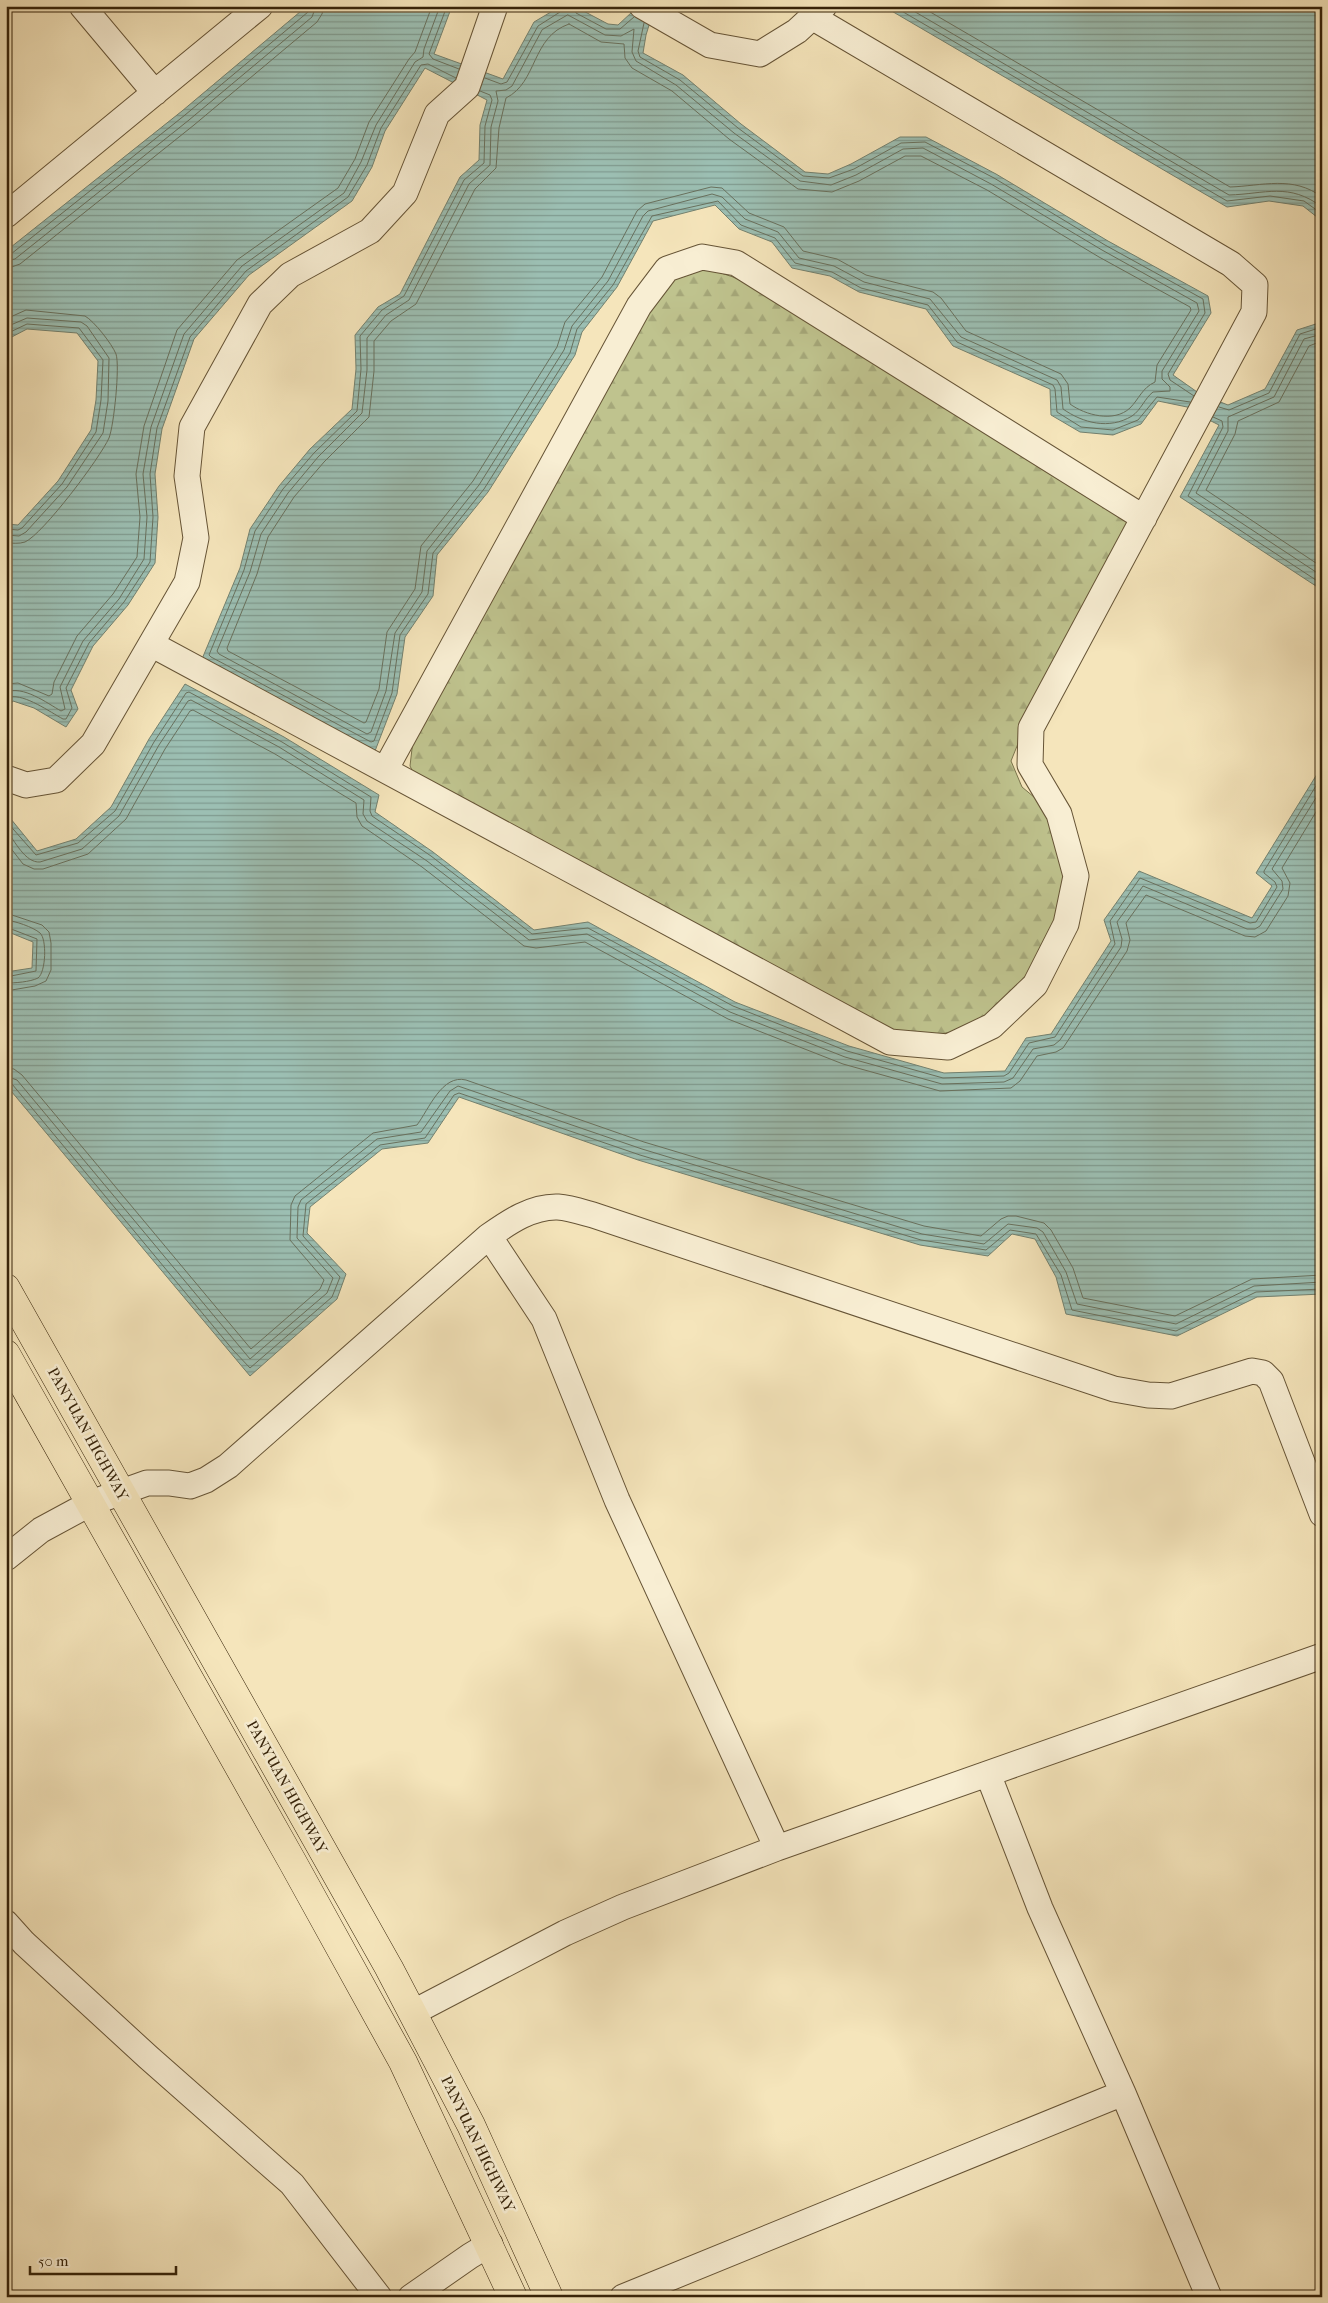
<svg xmlns="http://www.w3.org/2000/svg" width="1328" height="2303" viewBox="0 0 1328 2303" font-family="'IM FELL French Canon',serif">
  <style>
    .forest { fill: url(#forest-firs); stroke: #7a734c }
    .water { fill: url(#water-rules); stroke: #73816f }
    .lines { fill: none; stroke-linecap: round; stroke-linejoin: round }
    .shore { stroke: #69715e; stroke-width: 1 }
    .minor-casing { stroke: #665436; stroke-width: 27 }
    .major-casing { stroke: #362309; stroke-width: 29 }
    .minor { stroke: #f8eed3; stroke-width: 25 }
    .major { stroke: #f5e5bb; stroke-width: 28 }
    .labels { text-anchor: middle; dominant-baseline: central; stroke-width: 5; stroke-linejoin: round; paint-order: stroke }
    .street-label { font-size: 15px; fill: #362309; stroke: #f8eed3 }
  </style>
  <defs>
    <pattern id="forest-firs" width="22" height="20" patternUnits="userSpaceOnUse" patternTransform="scale(1.25)"><rect width="22" height="20" fill="#bfc38e"/><path d="M5 1l3.5 6h-7zM16 11l3.5 6h-7z" fill="#a5a779"/></pattern>
    <pattern id="water-rules" width="6" height="5" patternUnits="userSpaceOnUse" patternTransform="scale(1.25)"><rect width="6" height="5" fill="#9cbfb3"/><path d="M0 2.5h6" fill="none" stroke="#809b90"/></pattern>
  </defs>
  <rect width="100%" height="100%" fill="#f5e5bb"/>
  <filter id="stains"><feTurbulence type="fractalNoise" baseFrequency=".004" numOctaves="4"/><feColorMatrix values="0 0 0 0 .2 0 0 0 0 .09 0 0 0 0 .02 0 0 0 .5 -.17"/></filter>
  <radialGradient id="worn" r=".72"><stop offset=".6" stop-color="#630" stop-opacity="0"/><stop offset="1" stop-color="#630" stop-opacity=".3"/></radialGradient>
  <path class="forest" d="M673,257l60,20 123,56 279,177c-45,83 -90,162 -124,251l11,26 37,31 16,37 -13,46 -19,53 -58,73 -52,8 -53,-6 -454,-231 -16,-32 5,-43z"/>
  <path class="water" d="M307,6h145l-18,48 69,25 31,-57 27,-16h13l34,18 10,1 14,-13 18,10 -4,13 -3,18 40,22 58,49 64,48 23,2 23,-10 49,-27h26l70,37 112,67 100,55 3,17 -38,62 27,19 28,11 37,-16 32,-59 25,-8v268l-142,-93 39,-72 -14,-7 -13,-10 -34,-7 -17,23 -28,11 -33,-3 -29,-17 -1,-26 -97,-43 -27,-37 -67,-17 -29,-16 -38,-8 -20,-26 -33,-13 -24,-24 -62,16 -36,66 -35,45 -7,23 -87,137 -51,63 -4,41 -28,41 -8,57 -22,57 -173,-92 38,-91 10,-39 29,-43 31,-37 42,-40 4,-40 -1,-34 23,-28 22,-13 60,-117 19,-17 1,-35 7,-25 -62,-32 -40,63 -13,36 -20,34 -103,74 -55,64 -32,90 -7,45 3,43 -3,46 -27,42 -35,41 -22,44 7,19 -12,18 -32,-19 -21,-7 -7,9v-186l12,1 40,-44 33,-51 5,-30 2,-39 -21,-28 -50,-4 -21,11v-89l176,-140z
    M883,6h439v215l-19,-15 -34,-5 -42,6z
    M185,684l99,53 95,58 -4,17 58,40 101,78 54,-8 147,80 114,44 95,27 61,-2 21,-33 25,-4 60,-93 -7,-21 35,-49 113,47 20,-32 -16,-13 66,-107v528l-65,3 -80,39 -111,-22 -10,-37 -21,-38 -23,-5 -24,22 -68,-11 -282,-85 -179,-63 -31,46 -46,6 -72,58 -3,26 39,41 -9,25 -87,77 -244,-291v-113l26,-4 1,-26 -27,-11v-118l31,38 39,-12 35,-32 38,-68z"/>
  <g class="lines">
    <path class="shore" d="M447,6l-18,48 4,5 26,10
      M573,6l3,7 30,16h14l14,-12
      M893,6l334,195 43,-5 34,5 18,13
      M905,6l324,189c36,-1 60,-13 93,12
      M920,6l310,181c32,-1 63,-12 92,10
      M568,15l37,20 16,1 13,-7 -2,23 4,9 40,24 58,48 66,48 31,4 25,-10 47,-26 20,-1 68,36 111,66 95,53 2,8 -37,60v8l8,8v4l-17,1c-8,6 -12,18 -21,24 -23,14 -49,7 -69,-7l-2,-22 -4,-7 -96,-43 -31,-38 -66,-17 -30,-16 -35,-8 -21,-26 -33,-13 -23,-22 -10,-3 -64,17 -5,5 -35,65 -36,45 -8,24 -85,135 -52,66 -5,41 -27,41 -9,58 -15,41 -4,2 -148,-80 -2,-3 33,-79 11,-38 27,-41 30,-36 44,-44 5,-43v-32l19,-23 23,-15 60,-116 21,-19 1,-38 7,-26 -2,-10 10,-1 6,-4 30,-56z
      M644,23l-6,28 2,6 40,23 58,48 65,48 26,2 25,-9 47,-26 24,-1 69,36 111,67 98,54 2,14 -37,61 2,6 24,16
      M569,24l32,18 23,2 1,14 7,10 40,23 57,48 69,50 34,3 27,-11 46,-25h16l66,34 112,67 91,50 1,3 -34,55 -2,17c-13,6 -16,17 -25,26 -16,15 -45,7 -60,-4l-2,-20 -7,-10 -95,-43 -25,-33 -8,-6 -67,-17 -29,-16 -34,-8 -19,-24 -35,-14 -27,-25 -11,-1 -66,17 -8,7 -35,66 -37,45 -8,25 -84,134 -52,65 -6,43 -28,43 -8,57 -13,33 -2,1 -136,-72 -1,-3 30,-74 11,-37 26,-40 30,-35 45,-45 5,-46v-30l17,-20 25,-17 59,-115 21,-21 3,-40 7,-30c32,-16 25,-61 63,-74z
      M485,78l16,6 6,-2 31,-56 22,-14 3,-6
      M480,91l10,4 2,5 -7,26 -1,37 -20,17 -60,116 -22,14 -22,26 1,33 -4,42 -43,42 -31,36 -28,42 -11,39 -35,85 2,2 160,85 3,-1 18,-48 8,-58 28,-41 5,-41 51,-64 86,-136 7,-24 36,-44 39,-69 66,-15 23,24 34,13 20,25 37,9 29,16 67,17 29,37 96,43 2,4 2,23 24,15 32,3 25,-10 19,-23 33,5
      M6,255l5,-1 174,-139 123,-103 2,-6
      M6,261l9,-2 174,-139 123,-103 4,-11
      M6,269l14,-5 174,-139 123,-103 5,-8 2,-8
      M6,319l20,-9 59,6c9,5 27,28 31,38 4,12 -2,71 -7,84 -9,20 -66,96 -84,104 -6,2 -12,1 -19,1
      M6,327l21,-9 54,4 6,4 22,32 -1,43 -5,32 -36,54 -41,45 -7,4 -13,-1
      M6,334l21,-10 52,4 24,32 -2,40 -5,32 -34,52 -40,44 -4,2 -12,-1
      M1322,334l-18,5 -30,58 -46,20v14l-32,62 126,83
      M1322,341l-13,5 -30,56 -41,19 -3,13 -29,56 116,77
      M1219,407l10,3 40,-17 31,-59 22,-7
      M1213,417l9,4 1,6 -35,69 134,88
      M6,684l12,-1 31,13 3,-2 2,-12 23,-46 36,-42 24,-37 3,-40 -4,-43 8,-48 33,-96 60,-70 101,-72 17,-29 14,-37 40,-63 6,-7 17,-46
      M6,692c17,-7 41,11 55,19l4,-2 -5,-22 23,-46 36,-42 25,-40 3,-42 -4,-43 8,-47 33,-93 58,-68 102,-73 17,-31 15,-37 39,-63 8,-5 1,-8 16,-43
      M6,701l4,-4c15,-3 40,15 53,22h3l6,-11 -6,-20 23,-45 35,-41 26,-40 3,-45 -3,-43 7,-46 33,-91 56,-66 102,-74 19,-32 14,-37 40,-63 7,-1 28,14
      M6,821l30,34 42,-12 37,-32 39,-69 32,-49 3,-1 93,50 89,55 -1,14 2,5 59,40 101,78 56,-6 145,78 114,45 96,27 61,-2 5,-3 20,-30 26,-6 60,-93 -5,-23 30,-43 110,45 6,-1 21,-35 -2,-5 -11,-9v-2l58,-95
      M6,830c9,11 19,33 34,32l42,-13 37,-33 40,-71 29,-44 3,-1 88,47 85,53 -1,14 4,7 60,40 102,79 58,-6 143,78 115,45 97,27 62,-2 9,-4 20,-29 21,-4 6,-5 61,-93 1,-8 -5,-17 26,-36 104,43h8l5,-3 23,-37 -1,-8 -10,-12 50,-81
      M6,842l17,22 11,5h9l45,-15 38,-35 39,-70 25,-38 3,-1 82,44 81,49 1,14 5,9 60,41 102,79 12,2 49,-6 143,77 115,45 97,27 71,-3 9,-7 17,-25 19,-4 7,-4 64,-97 3,-11 -4,-17 20,-28 99,41 10,1 11,-6 22,-35 2,-13 -8,-15 40,-66
      M6,913l36,12 7,7 2,11v27l-5,11 -11,5 -29,5
      M6,920c9,1 27,7 34,13 7,6 6,39 -2,45 -8,4 -23,5 -32,5
      M6,927l31,12 -1,32 -30,6
      M6,1068l8,1 8,6 229,274 69,-60 4,-9 -34,-40 1,-35 4,-9 78,-63 44,-8c12,-16 25,-51 49,-45l178,62 280,84 57,10 20,-17 7,-3h8l28,7 7,7 22,38 10,30 92,18 77,-37 70,-4
      M6,1076l11,4 233,279 77,-66 6,-15 -36,-40 1,-31 3,-7 76,-61 44,-7 29,-41 8,-5 184,63 280,85 62,10 24,-20 29,4 6,4 23,40 11,32 99,20 78,-38 68,-4
      M6,1082l6,2 221,266 17,18 82,-71 8,-20 -37,-41 3,-32 74,-59 45,-7 29,-43 5,-2 181,62 281,85 65,10 24,-20 26,4 25,41 11,35 104,21 80,-39 66,-3"/>
    <g class="minor-casing">
      <path id="minor" d="M82,6l73,87
        M642,6l68,39 50,9 37,-23 27,-25
        M6,215l254,-209
        M151,644l739,398 58,5 44,-21 43,-41 31,-61 10,-48 -17,-62 -29,-49 1,-37 223,-416 1,-27 -24,-21 -419,-247
        M385,770l254,-464 28,-37 35,-12 34,6 408,255
        M6,778l20,7 30,-5 37,-36 94,-162 9,-44 -9,-62 5,-49 68,-123 30,-29 80,-44 35,-38 32,-79 30,-27 28,-81
        M489,1236l55,83 73,181 160,348
        M6,1558l35,-28 50,-27 56,-20h22l21,3 16,-6 22,-14 261,-230c20,-14 43,-30 69,-29 12,1 24,5 35,8l521,174 34,6 23,1 81,-25 11,2 8,8 51,133
        M988,1774l52,134 83,185 86,204
        M6,1923l18,20 124,114 144,127 87,113
        M412,2013l153,-80 58,-26 154,-59 545,-192
        M411,2297l59,-41 20,-12
        M623,2297l500,-204"/>
    </g>
    <g class="major-casing">
      <path id="major" d="M6,1288l383,680 82,157 78,172
        M6,1354l286,507 111,201 110,235"/>
    </g>
    <use href="#minor" class="minor"/>
    <use href="#major" class="major"/>
  </g>
  <g class="labels">
    <g class="street-label">
      <text transform="translate(88 1434) rotate(61)">PANYUAN HIGHWAY</text>
      <text transform="translate(287 1787) rotate(61)">PANYUAN HIGHWAY</text>
      <text transform="translate(478 2144) rotate(64)">PANYUAN HIGHWAY</text>
    </g>
  </g>
  <rect width="1328" height="2303" fill="none" stroke="#f5e5bb" stroke-width="25"/>
  <rect x="8" y="8" width="1313" height="2288" fill="none" stroke="#362309" stroke-width="2.5"/>
  <rect x="12" y="12" width="1303" height="2278" fill="none" stroke="#362309"/>
  <path d="M30 2266v8h146v-8" fill="none" stroke="#362309" stroke-width="2.5"/>
  <text x="38" y="2266" font-size="15" fill="#362309" stroke="#f8eed3" stroke-width="4" paint-order="stroke">50 m</text>
  <rect width="100%" height="100%" filter="url(#stains)"/>
  <rect width="100%" height="100%" fill="url(#worn)"/>
</svg>
